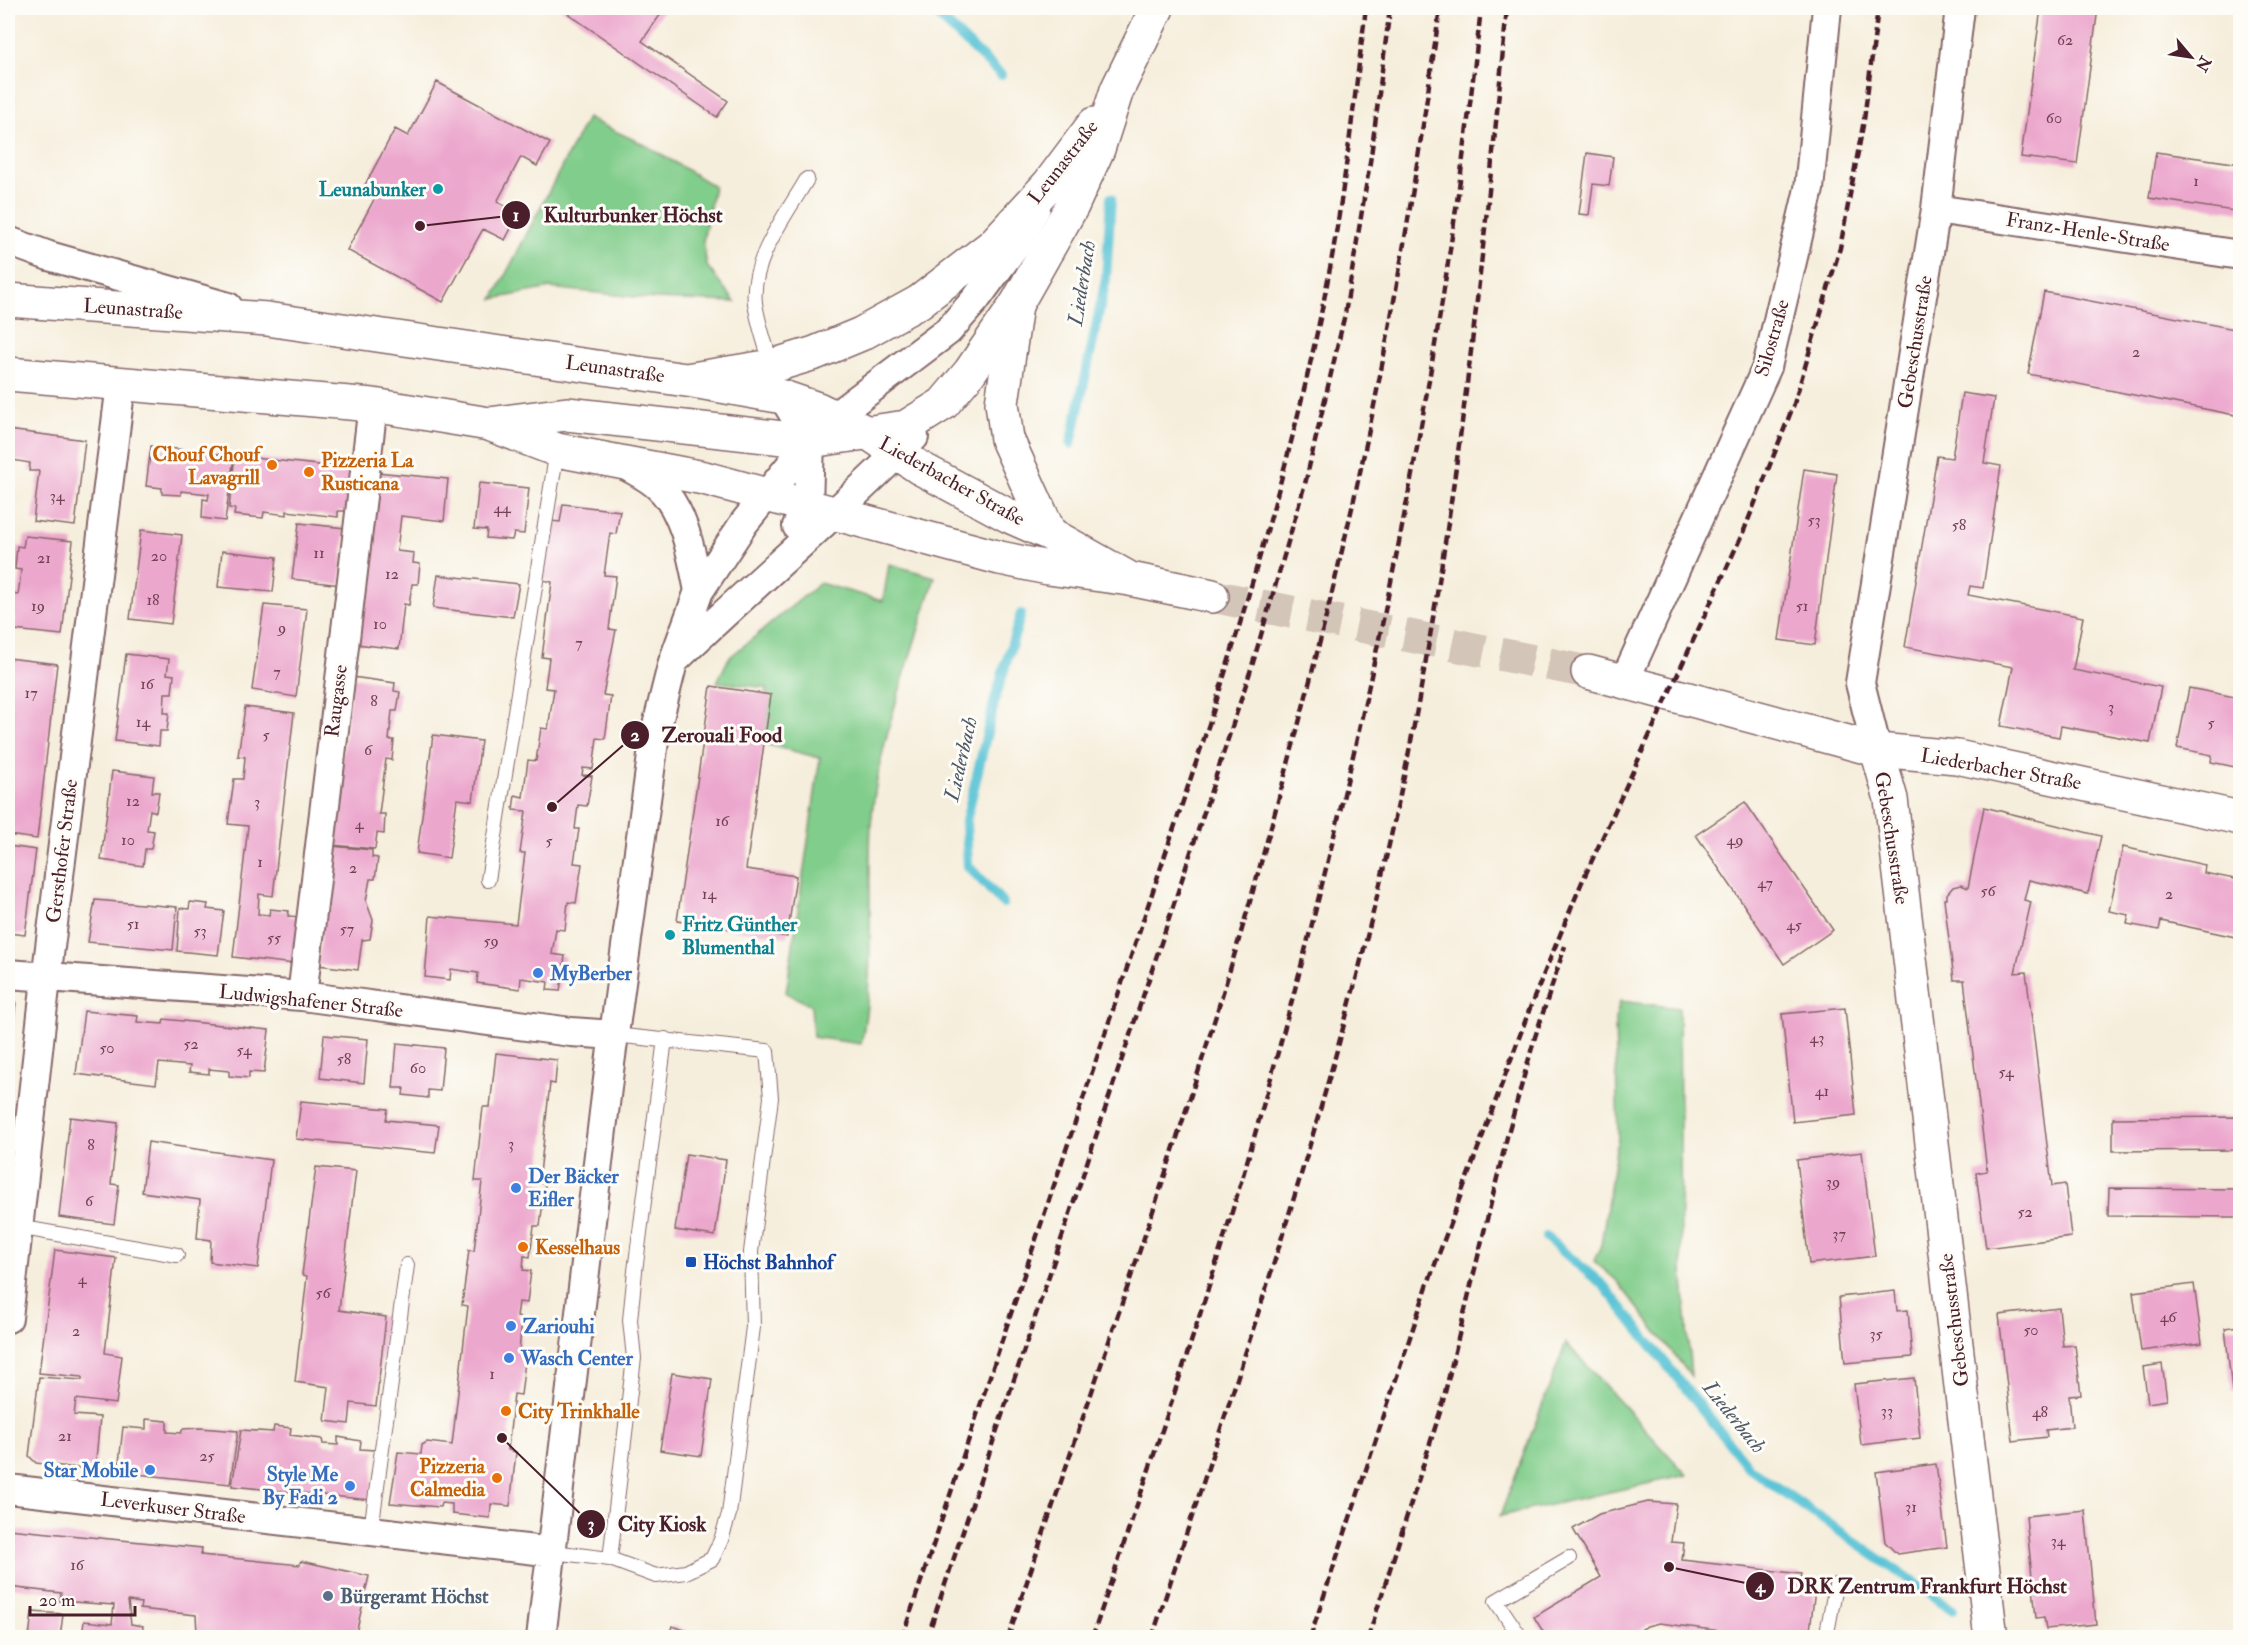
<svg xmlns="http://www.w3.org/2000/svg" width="2248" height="1645" viewBox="0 0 2248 1645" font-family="'IM FELL Double Pica',serif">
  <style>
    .green { fill: #81cd8b; stroke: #66765b; stroke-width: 1.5 }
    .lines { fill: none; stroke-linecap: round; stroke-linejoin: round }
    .stream { stroke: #5bc4d6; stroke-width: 10 }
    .building { fill: #eca7cd }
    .tertiary-tunnel { stroke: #d4c5b9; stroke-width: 33; stroke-dasharray: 33 16; stroke-linecap: butt }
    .service-casing { stroke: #866769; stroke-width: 16 }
    .minor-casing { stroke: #866769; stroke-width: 32 }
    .tertiary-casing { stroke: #866769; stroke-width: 36 }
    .secondary-casing { stroke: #866769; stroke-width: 36 }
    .service { stroke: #fff; stroke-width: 14 }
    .minor { stroke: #fff; stroke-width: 28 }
    .tertiary { stroke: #fff; stroke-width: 33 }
    .secondary { stroke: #fff; stroke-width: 33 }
    .rail { stroke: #4a1f2b; stroke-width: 4.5; stroke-dasharray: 9 4.5; stroke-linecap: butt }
    .culture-dot { fill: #0f9aa8; stroke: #fdfcf7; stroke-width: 2 }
    .food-dot { fill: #e8710a; stroke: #fdfcf7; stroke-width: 2 }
    .shop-dot { fill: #3f7fe0; stroke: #fdfcf7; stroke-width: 2 }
    .transit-dot { fill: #1a4fb4; stroke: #fdfcf7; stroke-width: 2 }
    .service-dot { fill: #5c6f8a; stroke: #fdfcf7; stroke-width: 2 }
    .labels { text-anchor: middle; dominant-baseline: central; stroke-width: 6; stroke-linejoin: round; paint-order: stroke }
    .number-label { font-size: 16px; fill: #724154 }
    .street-label { font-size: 20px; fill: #4a1f2b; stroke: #fdfcf7 }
    .culture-label { font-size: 20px; font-weight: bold; fill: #0d838f; stroke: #fdfcf7; text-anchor: end }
    .food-label { font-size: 20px; font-weight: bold; fill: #c56008; stroke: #fdfcf7; text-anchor: start }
    .shop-label { font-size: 20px; font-weight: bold; fill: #366cbe; stroke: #fdfcf7; text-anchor: start }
    .transit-label { font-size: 20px; font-weight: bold; fill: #164399; stroke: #fdfcf7; text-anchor: start }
    .service-label { font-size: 20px; font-weight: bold; fill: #4e5e75; stroke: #fdfcf7; text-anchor: start }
    .water-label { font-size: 21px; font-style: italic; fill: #505967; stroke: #fdfcf7 }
    .leader { fill: none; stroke: #4a1f2b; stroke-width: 2 }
    .callout-dot { fill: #4a1f2b; stroke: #fdfcf7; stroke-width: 2 }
    .mark-label { font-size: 18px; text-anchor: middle; font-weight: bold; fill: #fff }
    .callout-label { font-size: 21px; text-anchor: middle; font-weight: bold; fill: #4a1f2b; stroke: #fdfcf7; stroke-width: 6; stroke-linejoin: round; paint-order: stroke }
  </style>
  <rect width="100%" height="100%" fill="#fdfcf7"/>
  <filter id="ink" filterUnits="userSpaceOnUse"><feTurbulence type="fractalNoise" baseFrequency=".0167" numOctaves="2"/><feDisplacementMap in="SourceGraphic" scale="12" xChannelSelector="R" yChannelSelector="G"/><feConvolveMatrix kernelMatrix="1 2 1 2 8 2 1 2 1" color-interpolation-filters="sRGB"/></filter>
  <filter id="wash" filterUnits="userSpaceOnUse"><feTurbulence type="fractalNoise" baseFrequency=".008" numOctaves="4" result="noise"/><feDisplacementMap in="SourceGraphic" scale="24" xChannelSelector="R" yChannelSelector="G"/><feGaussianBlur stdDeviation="1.35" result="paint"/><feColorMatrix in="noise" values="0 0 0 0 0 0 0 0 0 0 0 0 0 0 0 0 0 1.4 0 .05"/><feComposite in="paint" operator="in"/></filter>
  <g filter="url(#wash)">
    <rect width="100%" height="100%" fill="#f6eedc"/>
    <path class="green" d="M587,118l60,28 67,40 -11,55 4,25 28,36 -80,-3 -105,-11 -57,11z
      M889,564l46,13c-23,77 -58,168 -64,248 -4,73 5,147 -10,219l-48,-7 -2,-32 -25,-12 34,-235 -59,-15 6,-55 -50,-6 12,-24 91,-75 63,18z
      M1620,1001l59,7 2,248 10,120 -75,-96 -22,-19 7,-16 17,-109 -3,-117z
      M1566,1343l121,132 -187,41z"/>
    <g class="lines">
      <path class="stream" d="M930,8l71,67
        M1071,444l35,-165 5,-81
        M1003,903l-35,-37 -2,-45 29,-122 26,-85
        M1546,1237l58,49 145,182 204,142"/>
    </g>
    <g id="blocks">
      <path class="building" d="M560,8h105l-23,33 86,60 -11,16z
        M2041,8h57l-21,156 -56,-7z
        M437,82l113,61 -13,23 -16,-9 -24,45 22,11 -14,27 -22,-11 -40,73 -96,-52 31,-58 -13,-7 30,-56 13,7z
        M2156,152l84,12v48l-91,-14z
        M1587,153l26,4 -4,29 -16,-2 -4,31 -10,-1z
        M2044,292l196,38v86l-212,-42z
        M1962,393l32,5 -10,65 17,3 -18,122 -13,-2 -2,9 115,22 -10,53 88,17 -11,56 -89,-17 -2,11 -58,-11 12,-59 -108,-20 32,-191 15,2z
        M8,430l77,10 -10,86 -42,-5 6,-50h-10l1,-8 -17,-3 -3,20h-2z
        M151,446l83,10 -9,65 -23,-3 1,-19 5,1 1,-6 -28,-3v4l-19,-1v-6l-16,-2z
        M235,456l119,13 -6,42h-10v6l-51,-6v4l-23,-3 -1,6 -29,-3 1,-6 -6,-1z
        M1804,469l33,5 -22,171 -36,-5z
        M376,472l72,7 -4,42 -43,-5 -4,35 17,2 -1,10 7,1 -2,20h-6l-3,21 -5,-1 -5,45 -43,-5z
        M479,483l50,5 -5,46 -10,-1 -2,7 -26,-2 1,-8 -13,-1z
        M563,504l57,7 -4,23 -6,-1 -6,42 12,1 -7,53 7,1 -13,65 8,1 -6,43 -8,-1 -4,31 -10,-1 -1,7 10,1 -5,30 -9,-1 -3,24h4l-5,34 8,1 -6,39 -8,-1 -3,28 -9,-1 -4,25 13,2 -5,35 -13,-1 1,-8 -27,-4 -1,11 -43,-6 1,-10 -27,-4 -1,11 -25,-3 5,-61 86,8 9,-71h-5l6,-42 -13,-1 2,-15 8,2 5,-37 8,1 5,-33 7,1 6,-40 -9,-1 4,-30 -7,-1 10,-75 -9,-2 8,-59 9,1z
        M299,523l46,5 -5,57 -48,-6z
        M141,530l41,5 -11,89 -41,-5z
        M25,536l48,5 -11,94 -48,-5 1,-13h-5l2,-23 6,1 2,-14 1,-11 -6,-1 2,-23 6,1z
        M222,551l55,6 -4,35 -55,-5z
        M438,575l81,9 -6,33 -80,-9z
        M264,605l43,4 -11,88 -44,-7z
        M126,654l43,5 -2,15 7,1 -2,18h-7l-1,20h5l-2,18h-7l-1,15 -44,-5z
        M8,658l49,6 -20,175 -29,-4z
        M352,677l43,6 -1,8 6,1 -3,19h-5l-3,29h5l-2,20 -6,-1 -7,55h6l-1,20 -7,-1 -2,16 -44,-4z
        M711,686l60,9 -25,174 50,7 -9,61 -110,-16z
        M2189,688l51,10v70l-29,-6 1,-7 -35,-7z
        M245,707l49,6 -21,183 -14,-2 -1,20 11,1 1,-6 19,2 -1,5 12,1 -6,47 -61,-7 15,-131 -20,-2 6,-45h9l2,-22 -7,-1z
        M433,735l48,6 -8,60 -16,-2 -8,59 -32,-5z
        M112,771l42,5 -2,16h7l-3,20 -6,-2 -3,20 7,1 -3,18h-6l-2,17 -42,-6z
        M1745,802l88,128 -49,34 -88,-129z
        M1984,807l117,29 -13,58 -59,-14 -5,20 7,2 -16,71 11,-1 26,214 13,-2 6,53 -85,11 -10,-75 11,-2 -23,-191h-10l-10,-81h3v-5l6,-7 8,-2 7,3z
        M8,846l28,4 -11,85 -17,-2z
        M331,846l41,4v7l6,1 -3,21h-5l-4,22 7,19 -3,19 -8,1 -4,30 -40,-5z
        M2123,847l82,18 -1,8 36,7v58l-79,-17 -2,9 -32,-6 2,-9 -20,-4z
        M95,900l82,7 -4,43 -85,-8z
        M190,902l18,2 -1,5 17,2 -6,44 -41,-4 3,-43 9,1z
        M8,1001l8,1 -6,48h-2z
        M1845,1008l11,107 -63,7 -11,-108z
        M84,1011l54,5 -1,6 26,2 1,-5 105,11 -5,43 -15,-1v6l-20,-2v-5l-20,-2v5l-20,-2 1,-6 -31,-3 -3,21 -80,-10z
        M324,1035l44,4 -4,44 -44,-5z
        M397,1043l47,5 -4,43 -12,-1v8l-25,-3 1,-7h-11z
        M496,1053l61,7 -2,24 -5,-1 -11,100 6,1 -5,42h-6l-4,31 -6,-1 -1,14 8,1 -4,32 -8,-1 -2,15 5,1 -3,34 7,1 -5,42 -7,-1 -6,56 8,2 -6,54 -19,-2 -1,14 -38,-4v-10l-11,-1 -1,4 -50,-4 8,-51 23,2 1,-9 5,-3 25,3 16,-139 -6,-1 7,-55 5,1 8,-70h-7l8,-74h7z
        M301,1101l87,8 -2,11 53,5 -4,28 -139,-14z
        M70,1117l48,6 -7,61 8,1 -5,39 -55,-7z
        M2240,1117v33l-127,1v-33z
        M148,1142l123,18 -13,108 -48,-6 1,-22 -14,-2 3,-38 -58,-8z
        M1862,1152l13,104 -66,8 -12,-104z
        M686,1154l40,6 -11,76 -40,-6z
        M316,1167l40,4 -17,139 47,7 -10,89 -25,-3 -2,21 -24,-3 4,-34 -34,-5 12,-106 -5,-1z
        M2109,1188l131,1v28l-132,-1z
        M55,1250l61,8 -11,95 17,3 -6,48 -40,-5 -2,16 26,2 -5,53 -59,-7 -7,-7 10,-79 43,3v-3l-43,-4z
        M2194,1284l8,59 -61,8 -8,-59z
        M1895,1291l2,20 11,-1 4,47 -67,6 -6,-66z
        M2059,1308l4,38 12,-1 6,50 -12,1 3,31 -26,3 1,7 -34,4 -14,-126z
        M2240,1326v64l-8,1 -7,-63z
        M2162,1364l5,36 -19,3 -5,-36z
        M672,1373l40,6 -11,77 -41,-6z
        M1914,1378l6,60 -59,7 -7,-61z
        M146,1419l21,2v11l14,1 2,-4 17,-1 38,3 -8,53 -112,-12 5,-45 23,2z
        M274,1426l17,2 -1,7 32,4 1,5 15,1v-8l23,4 -1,8 15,1 -4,50 -139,-14 9,-56 32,2z
        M1936,1464l11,83 -50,7 -12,-12 -9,-70z
        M1648,1502l28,2 -5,38 13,1 -2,17 119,14 -3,14 17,2 -6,48h-33l-117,-15 -12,3 -19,12h-81l-13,-21 67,-40 -28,-48 26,-15z
        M2085,1510l11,114 -50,5 -2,-12 -8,1 -10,-102z
        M8,1529l194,19 -1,7 99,10 1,-4 68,15 -14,62h-178v-4l20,-1 -1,-18 -56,-6 1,-6 -13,-2 3,23 12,2 -1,12h-60l2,-17 28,3 2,-19 -54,-4 1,-8 -53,-6z
        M32,1612l31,2 -3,24h-31z
        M672,1626l34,11v1h-38z"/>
    </g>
  </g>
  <g filter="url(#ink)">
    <use href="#blocks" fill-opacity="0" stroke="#866769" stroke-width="1.5"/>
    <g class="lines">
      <path class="tertiary-tunnel" d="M1212,596l376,76"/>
      <g class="service-casing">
        <path id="service" d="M772,366c-6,-20 -14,-42 -17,-63 -5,-43 32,-89 52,-124
          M488,880l69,-430
          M18,1227l159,28
          M371,1530l36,-265
          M553,1552l57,7 46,17 30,-4 26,-13 9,-19 8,-26 24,-187 -2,-75 20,-154 -4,-47 -153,-16
          M610,1559l24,-201 -4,-38 5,-49 30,-232
          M1521,1638l-25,-37 73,-43
          M1826,1638l10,-53"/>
      </g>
      <g class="minor-casing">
        <path id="minor" d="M1936,209l304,46
          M8,241l41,15 179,51
          M783,397l27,44 -2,64 -11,21
          M627,466c10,6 23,12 32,21 26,24 33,70 40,104
          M678,657c78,-74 160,-144 236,-220
          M1625,680l142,-313 42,-178 18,-181
          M1877,750l-17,-67 76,-474 24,-201
          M8,974l294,22 269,36 43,3
          M302,996l71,-591
          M8,1318l38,-339 75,-595
          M8,1489l545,63
          M541,1638l68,-567 46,-337 18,-72 26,-71 45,-68 66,-82 24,-24 114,-86 28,-32 41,-56 19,-35"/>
      </g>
      <g class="tertiary-casing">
        <path id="tertiary" d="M1016,305l-14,98 5,36 43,95
          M693,381l90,16 35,12 52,25 50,34 89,48 41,18 80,45 82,17
          M489,424l68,26 147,28 296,80 48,10 82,11
          M1588,672l289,78 80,7 283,61
          M1877,750l14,49 100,839"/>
      </g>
      <g class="secondary-casing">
        <path id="secondary" d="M8,300l259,19 419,61 86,-14 43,-13 46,-19 58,-32 74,-57 56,-61 45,-60
          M8,374l365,31 116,19 78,-10 243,27 96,-14 37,-23 27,-32 46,-67 56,-99 26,-57 19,-59 40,-82"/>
      </g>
      <use href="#service" class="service"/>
      <use href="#minor" class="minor"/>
      <use href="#tertiary" class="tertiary"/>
      <use href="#secondary" class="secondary"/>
      <path class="rail" d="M902,1638l311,-926c41,-133 81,-267 109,-403 21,-100 31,-201 44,-301
        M927,1638l235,-698 90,-274 54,-186 39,-166 26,-158 19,-148
        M1008,1638c81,-242 168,-482 239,-726 35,-123 68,-246 97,-370 42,-176 71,-355 96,-534
        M1092,1638c55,-163 111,-325 159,-490 107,-372 189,-755 230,-1140
        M1152,1638c97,-296 199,-591 259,-897 47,-243 73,-488 96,-733
        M1310,1638l117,-352 106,-286 49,-118 163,-354 49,-124 46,-156 24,-128 14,-112
        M1368,1638l73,-229 66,-272 28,-100 30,-91"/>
    </g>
  </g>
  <g class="culture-dot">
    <circle cx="438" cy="189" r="6"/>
    <circle cx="670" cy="935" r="6"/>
  </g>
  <g class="food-dot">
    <circle cx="272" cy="465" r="6"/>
    <circle cx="309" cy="472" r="6"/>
    <circle cx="523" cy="1247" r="6"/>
    <circle cx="506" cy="1411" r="6"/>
    <circle cx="497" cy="1478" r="6"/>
  </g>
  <g class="shop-dot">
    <circle cx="538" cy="973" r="6"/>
    <circle cx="516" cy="1188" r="6"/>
    <circle cx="511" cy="1326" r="6"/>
    <circle cx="509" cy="1358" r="6"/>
    <circle cx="150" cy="1470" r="6"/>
    <circle cx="350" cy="1486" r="6"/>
  </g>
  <rect class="transit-dot" x="685" y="1256" width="12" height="12" rx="3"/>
  <circle class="service-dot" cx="328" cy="1596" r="6"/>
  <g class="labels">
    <g class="number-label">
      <text x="2065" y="40">62</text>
      <text x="2054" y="118">60</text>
      <text x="2196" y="181">1</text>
      <text x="2136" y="352">2</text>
      <text x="57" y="496">34</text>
      <text x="502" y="508">44</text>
      <text x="1814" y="520">53</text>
      <text x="1959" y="525">58</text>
      <text x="319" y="553">11</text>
      <text x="159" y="556">20</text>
      <text x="44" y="558">21</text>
      <text x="392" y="574">12</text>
      <text x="153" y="600">18</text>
      <text x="38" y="606">19</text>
      <text x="1802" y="606">51</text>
      <text x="380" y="624">10</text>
      <text x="282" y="628">9</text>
      <text x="579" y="643">7</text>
      <text x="277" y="672">7</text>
      <text x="147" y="684">16</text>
      <text x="31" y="693">17</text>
      <text x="374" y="701">8</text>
      <text x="2111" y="707">3</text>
      <text x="143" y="722">14</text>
      <text x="2211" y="723">5</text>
      <text x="266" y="735">5</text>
      <text x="368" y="750">6</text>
      <text x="133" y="801">12</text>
      <text x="257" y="802">3</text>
      <text x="722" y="821">16</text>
      <text x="359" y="824">4</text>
      <text x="128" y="840">10</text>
      <text x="1735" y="840">49</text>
      <text x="549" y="841">5</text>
      <text x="260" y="862">1</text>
      <text x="353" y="868">2</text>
      <text x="1765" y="883">47</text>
      <text x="1988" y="891">56</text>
      <text x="709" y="894">14</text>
      <text x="2169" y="894">2</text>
      <text x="133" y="924">51</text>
      <text x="1794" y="925">45</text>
      <text x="347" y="929">57</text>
      <text x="200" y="931">53</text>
      <text x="274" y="938">55</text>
      <text x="491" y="941">59</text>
      <text x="1817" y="1038">43</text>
      <text x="191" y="1044">52</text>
      <text x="107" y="1048">50</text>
      <text x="244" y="1050">54</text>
      <text x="344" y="1059">58</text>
      <text x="418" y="1068">60</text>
      <text x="2006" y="1072">54</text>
      <text x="1822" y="1091">41</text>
      <text x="511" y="1144">3</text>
      <text x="91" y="1145">8</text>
      <text x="1833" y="1182">39</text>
      <text x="89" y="1201">6</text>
      <text x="2025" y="1212">52</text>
      <text x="1839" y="1234">37</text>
      <text x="82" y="1279">4</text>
      <text x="323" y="1293">56</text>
      <text x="2168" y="1317">46</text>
      <text x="2031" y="1330">50</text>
      <text x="76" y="1331">2</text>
      <text x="1876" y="1334">35</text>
      <text x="492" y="1374">1</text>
      <text x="1887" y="1411">33</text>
      <text x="2040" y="1412">48</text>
      <text x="65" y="1436">21</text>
      <text x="207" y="1456">25</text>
      <text x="1911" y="1507">31</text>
      <text x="2058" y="1541">34</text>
      <text x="77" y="1565">16</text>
    </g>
    <g class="street-label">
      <text transform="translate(1063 162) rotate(-52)">Leunastraße</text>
      <text transform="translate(2088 232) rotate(9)">Franz-Henle-Straße</text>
      <text transform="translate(133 309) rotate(4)">Leunastraße</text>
      <text transform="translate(1772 338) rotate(-74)">Silostraße</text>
      <text transform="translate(1915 342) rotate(-81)">Gebeschusstraße</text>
      <text transform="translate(615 369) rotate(8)">Leunastraße</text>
      <text transform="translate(952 481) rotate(29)">Liederbacher Straße</text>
      <text transform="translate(336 701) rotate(-83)">Raugasse</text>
      <text transform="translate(2001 769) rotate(10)">Liederbacher Straße</text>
      <text transform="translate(1892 838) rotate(81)">Gebeschusstraße</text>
      <text transform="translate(62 851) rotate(-83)">Gersthofer Straße</text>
      <text transform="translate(311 1001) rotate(6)">Ludwigshafener Straße</text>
      <text transform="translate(1954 1320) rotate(-97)">Gebeschusstraße</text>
      <text transform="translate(173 1508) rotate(7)">Leverkuser Straße</text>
    </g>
    <g class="culture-label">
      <text x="426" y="189">Leunabunker</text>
      <text x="682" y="924" text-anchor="start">Fritz Günther<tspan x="682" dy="23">Blumenthal</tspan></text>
    </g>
    <g class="food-label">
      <text x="260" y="454" text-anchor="end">Chouf Chouf<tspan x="260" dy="23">Lavagrill</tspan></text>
      <text x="321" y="460">Pizzeria La<tspan x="321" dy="23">Rusticana</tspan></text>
      <text x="535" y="1247">Kesselhaus</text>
      <text x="518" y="1411">City Trinkhalle</text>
      <text x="485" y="1466" text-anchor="end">Pizzeria<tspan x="485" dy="23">Calmedia</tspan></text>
    </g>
    <g class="shop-label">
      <text x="550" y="973">MyBerber</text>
      <text x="528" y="1176">Der Bäcker<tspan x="528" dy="23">Eifler</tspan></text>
      <text x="523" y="1326">Zariouhi</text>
      <text x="521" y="1358">Wasch Center</text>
      <text x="138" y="1470" text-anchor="end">Star Mobile</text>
      <text x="338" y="1474" text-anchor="end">Style Me<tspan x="338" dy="23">By Fadi 2</tspan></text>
    </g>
    <g class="transit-label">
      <text x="703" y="1262">Höchst Bahnhof</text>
    </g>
    <g class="service-label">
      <text x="340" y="1596">Bürgeramt Höchst</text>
    </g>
    <g class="water-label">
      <text transform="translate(1082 283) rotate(-81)">Liederbach</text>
      <text transform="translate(961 759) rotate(-77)">Liederbach</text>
      <text transform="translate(1734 1417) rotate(51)">Liederbach</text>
    </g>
  </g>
  <path class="leader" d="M420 226L516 215M552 807L635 735M502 1438L591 1524M1669 1567L1760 1586"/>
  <g class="callout-dot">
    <circle cx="420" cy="226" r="6"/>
    <circle cx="552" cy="807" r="6"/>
    <circle cx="502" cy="1438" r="6"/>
    <circle cx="1669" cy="1567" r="6"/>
    <circle cx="516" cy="215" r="15"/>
    <circle cx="635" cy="735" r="15"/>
    <circle cx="591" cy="1524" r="15"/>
    <circle cx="1760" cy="1586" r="15"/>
  </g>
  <g class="mark-label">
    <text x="516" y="221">1</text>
    <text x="635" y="741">2</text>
    <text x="591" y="1530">3</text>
    <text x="1760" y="1592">4</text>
  </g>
  <g class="callout-label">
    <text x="633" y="222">Kulturbunker Höchst</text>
    <text x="722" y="742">Zerouali Food</text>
    <text x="662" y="1531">City Kiosk</text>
    <text x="1927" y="1593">DRK Zentrum Frankfurt Höchst</text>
  </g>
  <rect width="2248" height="1645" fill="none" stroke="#fdfcf7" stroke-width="30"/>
  <g transform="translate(2191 57) rotate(119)" stroke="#fdfcf7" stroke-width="4.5" paint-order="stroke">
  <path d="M0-4.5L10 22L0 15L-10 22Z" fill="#4a1f2b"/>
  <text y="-9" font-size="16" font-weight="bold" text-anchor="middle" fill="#4a1f2b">N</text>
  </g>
  <path d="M30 1606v9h105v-9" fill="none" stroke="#4a1f2b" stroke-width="3"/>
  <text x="39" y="1606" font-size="18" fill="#4a1f2b" stroke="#fdfcf7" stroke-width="4.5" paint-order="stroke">20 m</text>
</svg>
